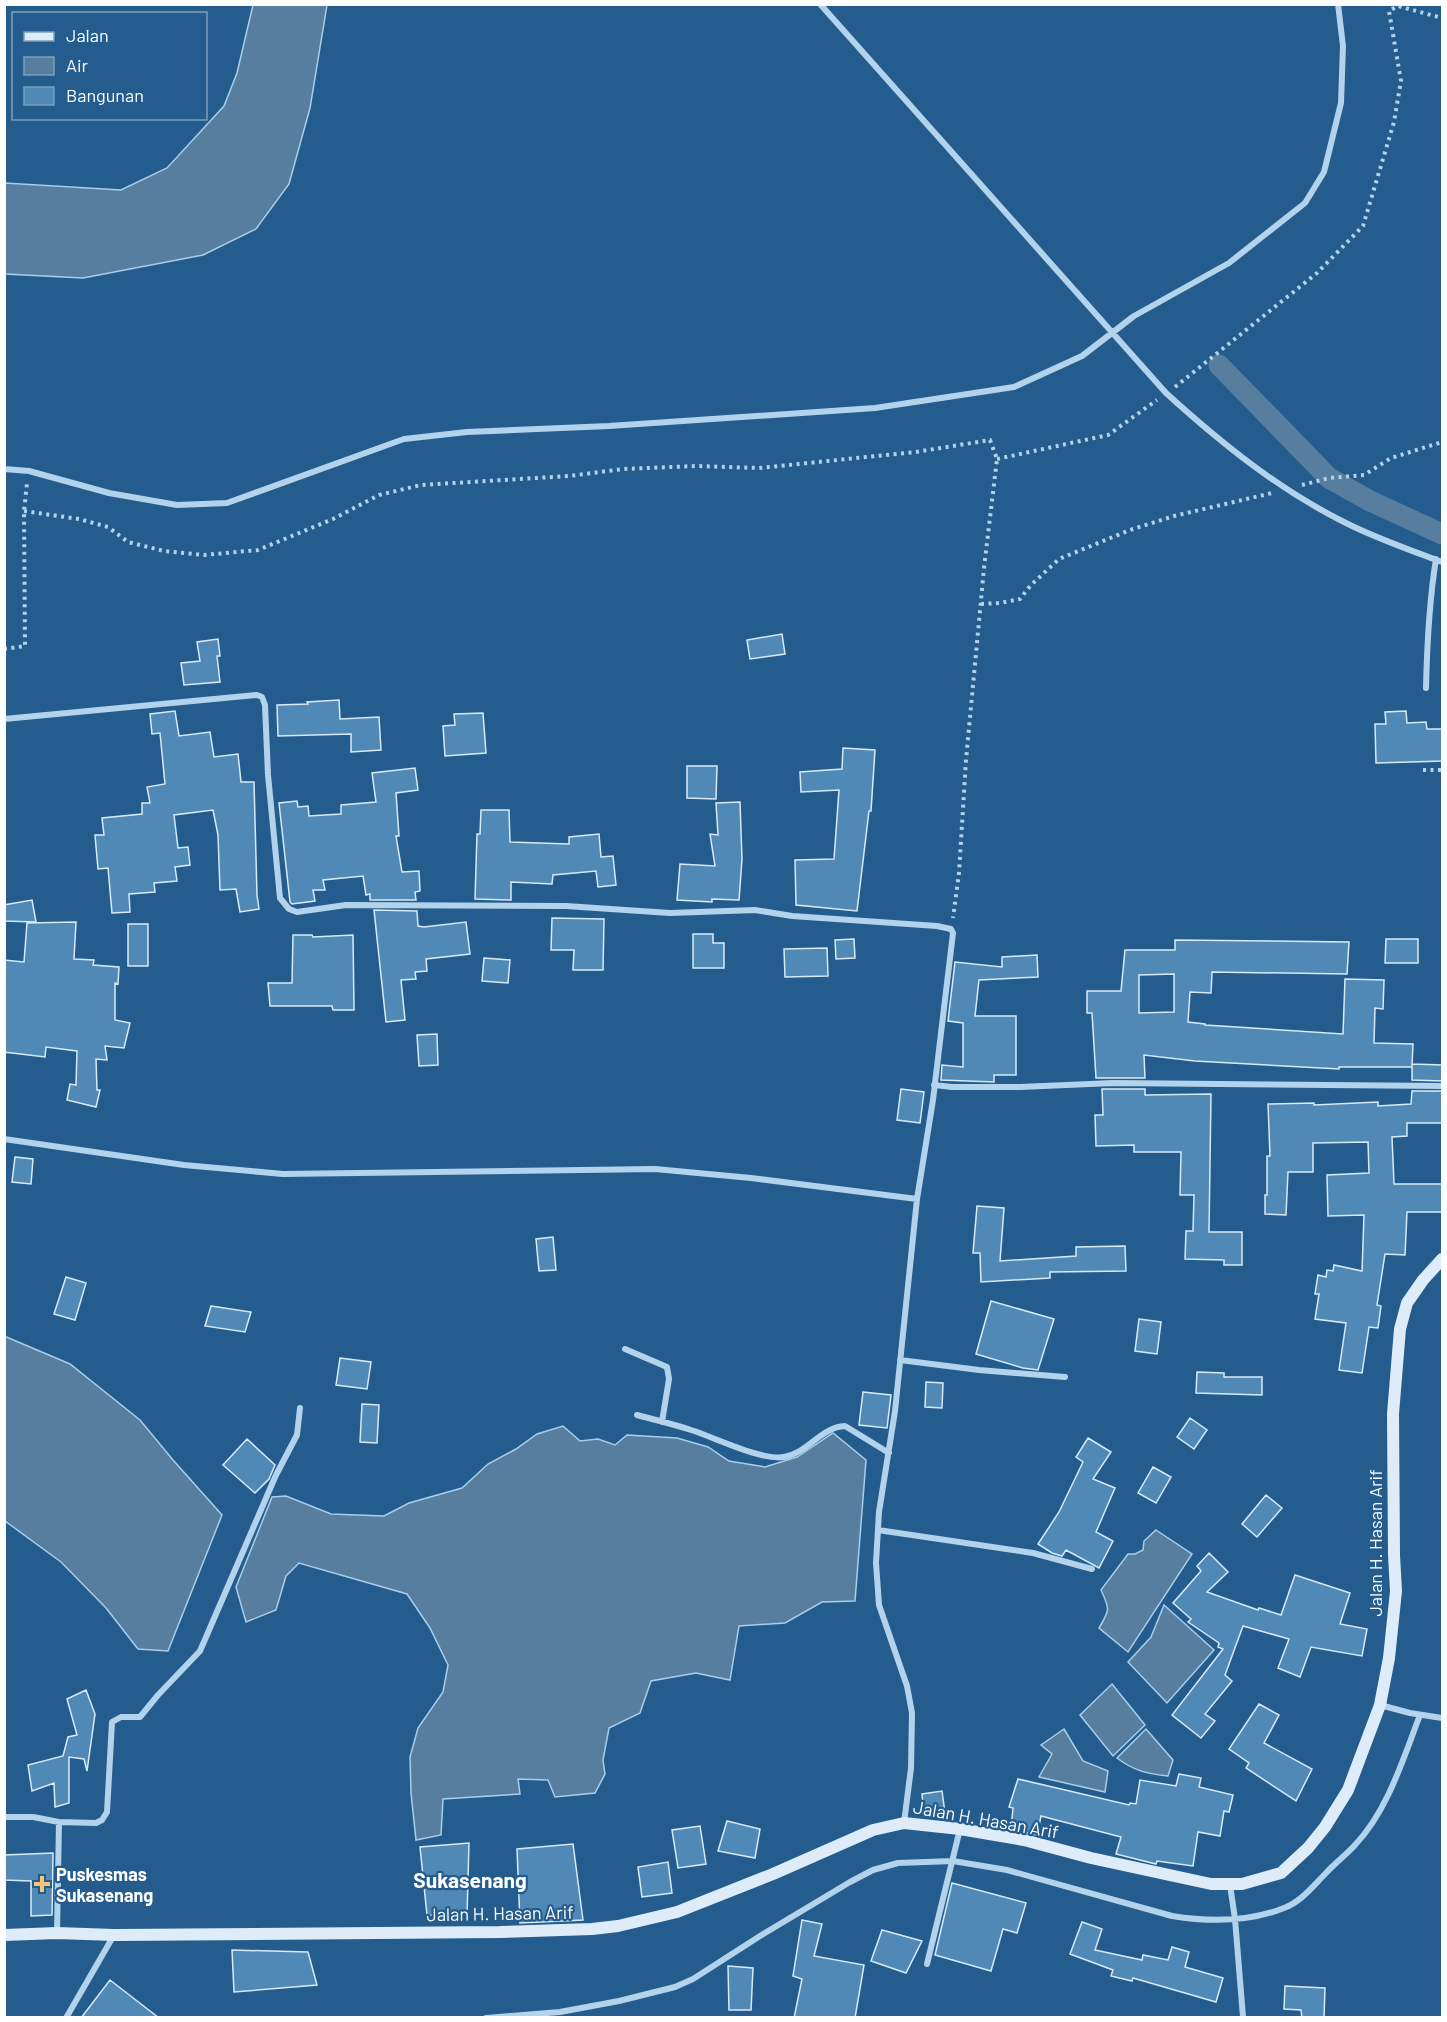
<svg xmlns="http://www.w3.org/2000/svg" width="1447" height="2022" viewBox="0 0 1447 2022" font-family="Barlow,sans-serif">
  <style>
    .water { fill: #587e9f; stroke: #a7ceec; stroke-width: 1.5 }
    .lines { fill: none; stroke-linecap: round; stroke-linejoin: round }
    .canal { stroke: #587e9f; stroke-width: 21 }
    .building { fill: #5088b6; stroke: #d7eaf8; stroke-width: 1.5; fill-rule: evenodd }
    .path { stroke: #b3d2eb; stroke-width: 4; stroke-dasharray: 3 4.5; stroke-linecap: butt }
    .minor { stroke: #b3d2eb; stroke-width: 6 }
    .secondary { stroke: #deecf9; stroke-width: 12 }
    .poi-dot { fill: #f6c476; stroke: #245d8d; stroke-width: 2 }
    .labels { text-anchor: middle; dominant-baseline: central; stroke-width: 4.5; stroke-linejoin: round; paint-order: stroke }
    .street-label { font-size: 18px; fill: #fff; stroke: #245d8d }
    .poi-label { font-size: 18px; font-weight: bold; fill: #fff; stroke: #245d8d; text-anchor: start }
    .quarter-label { font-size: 21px; font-weight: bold; fill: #fff; stroke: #245d8d }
  </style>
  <rect width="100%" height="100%" fill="#245d8d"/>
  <path class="water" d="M253,5h74l-17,103 -21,76 -33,45 -53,26 -120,23 -78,-4v-91l116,7 46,-22 57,-62 13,-33z
    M4,1336l66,28 70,56 33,40 49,55 -54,136 -30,-2 -32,-41 -45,-46 -56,-41z
    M563,1426l17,15 18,-2 17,6 12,-10 50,3 31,9 21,14 36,6 32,-10 36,-24 33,27 -11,141 -33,1 -37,21 -46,3 -9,54 -34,-7 -45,8 -11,32 -31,15 -6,32 2,14 -10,19 -40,4 -7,-17 -30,-1 2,15 -77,5 -2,36 -25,5 -5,-47 -1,-36 8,-29 25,-36 5,-27 -18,-37 -23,-34 -108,-31 -13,13 -10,34 -30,12 -10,-35 36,-90 14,-1 45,18 53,2 25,-13 53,-15 26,-24 28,-15 21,-15z
    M1156,1530l36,24 -64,98 -29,-24c11,-18 11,-19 2,-38l27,-36h7l8,-4 1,-9z
    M1164,1605l50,45 -47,53 -39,-41 23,-25z
    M1112,1684l33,41 -32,31 -33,-41z
    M1064,1729l19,32 25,10 -3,21 -66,-15 13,-23 -11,-9z
    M1146,1729l27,31 -5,16c-20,-2 -34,-5 -51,-18z"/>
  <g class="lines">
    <path class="canal" d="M1219,365l110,113 41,23 72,33"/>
  </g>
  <path class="building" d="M782,634l3,20 -35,5 -3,-19z
    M218,639l2,17h-3l3,26 -36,3 -3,-22 19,-2 -3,-19z
    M339,700l1,19 39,-2 2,33 -30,2v-18l-73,2 -1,-31 31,-1 -1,-2z
    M175,711l4,25 31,-4 4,25 24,-3 3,28h13l3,113 2,14 -19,3 -4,-23 -16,1 -2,-55 -5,-25 -39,5 4,33 10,-1 2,18 -15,2 2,14 -23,2 1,9 -26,2 1,18 -18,1 -4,-45 -10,1 -3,-34h9l-2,-17 40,-4v-11h8l-3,-16 18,-3 -5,-51 -8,1 -2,-20z
    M1406,711l1,12 19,-1 1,7h16v32l-67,2 -1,-39h11l-1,-12z
    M483,713l3,40 -41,3 -2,-30 12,-1 -1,-11z
    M843,748l32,2 -4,61h-2l-12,100 -61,-6 -1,-45 39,-1 5,-69 -38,2 -1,-20 42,-3z
    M687,766h30l-1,33 -29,-1z
    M415,768l3,22 -22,3 3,43h-3l6,36 17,-1 1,20 -5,1 1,8h-46v-6l-4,1 -3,-19 -40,4 2,10h-12l2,11 -23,3 -2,-2 -11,-99 18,-2 1,6 10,-1 1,10 32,-2v-9l35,-3 -4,-29z
    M740,802l2,57 -3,41 -27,-1v3l-35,-2 3,-36 35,2 -5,-32 8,1 -2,-32z
    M481,810h28l1,32 59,2v-7l30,-3 2,23 12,-1 3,29 -18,2 -2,-16 -43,4 -1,9 -41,-2v18l-36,-1 2,-65h3z
    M32,900l4,22 -32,-1v-16z
    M374,910l43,1 1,15 6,1 42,-5 4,32 -44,5 1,12 -12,1 1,7 -15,1 4,40 -19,2z
    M552,918l52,1 -1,51h-30l1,-20h-23z
    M76,922l-2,37 20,1 -1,5 26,2 -1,17 -3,-1v37l15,3 -6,25 -19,-2 2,14 -11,-1 1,31h3l-4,17 -29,-7 3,-16 6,1 1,-34 -31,-4 -1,10 -41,-5v-92l20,2 3,-39z
    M128,924h20v42h-20z
    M693,934h20v9h11v25h-31z
    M293,935h19l1,2 40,-2 1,75h-21l-1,-4h-62l-2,-23h24z
    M854,939l1,19 -19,1 -1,-19z
    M1386,939h32v24h-33z
    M1175,940l174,2 -2,32 -135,-2 -1,21 -21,-1 -2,30 17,2v1l138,9 2,-55 39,1 -1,29 -8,-1 -1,35 39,1 -1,23h-73v2l-144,-8 -51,-6 1,23h-49l-4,-65h-5v-22h34l4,-41h50zM1174,974v38l-35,1v-38z
    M827,948l1,28 -43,1 -1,-28z
    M1037,955l1,22 -59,3 -4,36h41v59h-22v7l-53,-2 1,-15 21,2v-44l-15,-2 7,-59 47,5v-10z
    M484,958l26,2 -2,23 -26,-2z
    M437,1034l1,31 -19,1 -2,-31z
    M1412,1064l31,1v16l-31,-1z
    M901,1089l23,3 -4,31 -23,-3z
    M1102,1089h43v6l66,-1 -2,138h33v33h-18v-5l-39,-1 1,-28h7l1,-36h-14l1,-43h-47v-7l-38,1 -1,-31h8z
    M1412,1091h31v32h-36v13l-15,1 2,47h49v28h-36l-2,43 -20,-1 -8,51 4,1 -3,22 -9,-1 -7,46 -23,-3 7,-47 -31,-4 4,-25h-4l3,-19 8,2 1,-7 6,1 1,-6 28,6 2,-56 -36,1 -1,-41 42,-2 -1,-31 -55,1v29h-25l-2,43 -21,-1v-19h2v-39h3l-2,-52 46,-1v2l64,-3v4l33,-2z
    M15,1157l18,2 -2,25 -19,-2z
    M977,1206l27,2 -4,53 76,-5v-9l49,-1 1,25 -76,1v6l-69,4 -1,-29h-7z
    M553,1237l3,33 -17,1 -3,-32z
    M66,1277l20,6 -11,37 -21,-6z
    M991,1301l63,18 -16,51 -15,-2 -47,-14z
    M211,1306l40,6 -6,20 -40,-6z
    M1139,1319l22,3 -4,32 -22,-3z
    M340,1358l31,4 -4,27 -31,-4z
    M1197,1372l27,1v4h38v18l-66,-2z
    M926,1382l17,1 -1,25 -17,-1z
    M863,1392l28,3 -4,33 -28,-3z
    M362,1404l17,1 -2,38 -17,-1z
    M1190,1418l17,12 -13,19 -17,-12z
    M1088,1438l23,14 -18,27 22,9 -19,44 17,9 -14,27 -33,-18 -4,6 -10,-3 -14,-9 21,-32 24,-50 -7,-5z
    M247,1439l28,26 -6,14 -14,14 -32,-28z
    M1153,1467l18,10 -15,26 -18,-10z
    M1266,1495l16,13 -25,29 -15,-13z
    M1209,1553l19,19 -21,20 51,18 1,-2 22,7 14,-40 55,18 -10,31 27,5 -5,27 -51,-9 -11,30 -22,-9 11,-29 -46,-13 -18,49 7,6 -27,33 10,7 -14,17 -29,-23 51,-66 -5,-2 1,-4 -31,-21 3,-3 -18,-16 28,-32 -4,-5z
    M86,1690l9,24 -8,57 -3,-12 -15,-2v46l-14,4 -1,-24 -22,8 -4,-26 35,-9 5,-19 9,-2 -10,-36z
    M1259,1704l20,11 -15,28 48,26 -16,32 -50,-33 3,-5 -20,-14z
    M1179,1774l22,4 -2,9 34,8 -4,17 -5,-1 -4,25 -22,-4 -5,34 -36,-5 -1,3 -40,-10 5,-17 -80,-21 -4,19 -26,-6 2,-21 -4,-1 9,-28 111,26 1,-2 6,1 4,-24 36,6z
    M942,1791l3,22 -21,3 -2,-22z
    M727,1821l33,8 -5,29 -37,-7z
    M700,1826l6,38 -28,4 -6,-38z
    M469,1843l-2,73 -40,-1 -7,-68z
    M573,1844l10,76 -63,3 -3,-74z
    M53,1853l-1,62 -21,1v-35l-27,-1v-25z
    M668,1862l4,31 -30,4 -4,-30z
    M952,1883l74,20 -9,30 -14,-4 -12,42 -56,-16z
    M802,1920l20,4 -8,32 50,9 -9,53h-61l8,-39 -9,-3z
    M1082,1922l20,7 -7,21 47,10 1,-5 25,5 4,-13 17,5 -4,15 38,11 -7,24 -83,-24 -1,3 -21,-5 2,-6 -43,-16z
    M882,1930l40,11 -16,32 -35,-12z
    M232,1950l76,2 9,33 -83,7z
    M728,1966l25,2 -2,42h-22z
    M110,1980l49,38h-78z
    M1285,1986l40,2 -1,30h-22l-1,-8 -17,-1z"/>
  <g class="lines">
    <path class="path" d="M1175,387l142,-114 46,-47 31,-104 7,-41 -12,-70 9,-5 44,12
      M997,459l111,-24 49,-35
      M1302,485l27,-7 35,-3 27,-17 51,-16
      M24,511l55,8 29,8 20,15 36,9 40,4 54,-5 75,-31 46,-24 42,-10 148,-9 54,-7 73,-3 63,2 157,-16 74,-12 7,19 -13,109 -18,192 -7,113 -6,45
      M981,604l19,-1 20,-4 11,-14 28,-26 71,-29 44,-14 98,-23
      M4,649l21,-3 -1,-135 3,-28
      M1423,770h19"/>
    <path class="minor" d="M820,4l346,389c55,50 112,96 178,129 31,16 66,28 98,40
      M4,469l25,2 80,22 68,12 50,-2 177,-64 63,-7 142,-6 266,-18 139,-21 68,-31 52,-40 95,-53 76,-60 19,-31 17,-69 2,-57 -5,-42
      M1426,688c1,-43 3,-86 10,-129
      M4,719l253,-24 5,2 3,8 3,70 12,123 9,11 8,3 49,-7 220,1 104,7 85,-3 37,6 145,10 14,3 2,4 -20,167 -16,99 -22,212 -16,101 -3,51 3,42 28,81 5,27 -1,55 -7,55
      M934,1085l18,2h68l93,-4 329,3
      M4,1139l180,26 99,9 372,-5 96,9 166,21
      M625,1349l42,18 2,12 -7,43
      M900,1360l79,10 86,7
      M637,1415c18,5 36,9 54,15 23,7 70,31 93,27 24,-4 37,-30 61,-31l44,27
      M878,1530l155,23 59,16
      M1380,1705l30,8 32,5
      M4,1817h29l26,5
      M1230,1885l5,34 8,98
      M57,1933l2,-111 37,1 6,-3 5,-8 5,-90 9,-5h19l18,-22 42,-44 76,-176 21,-40 3,-27
      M927,1964l33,-135
      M66,2018l48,-83
      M486,2018l74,-6 59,-11 56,-14 18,-8 67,-43 90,-54 23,-12 25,-7 55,-2 54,9 165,46c37,6 77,6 112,-8 17,-6 30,-23 42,-35 9,-10 20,-18 29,-28 33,-35 48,-86 65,-130"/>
    <path class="secondary" d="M4,1935l53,-2 57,2 386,-3 92,-3 26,-3 59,-14 96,-38 100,-44 31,-7 56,6 64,11 67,18 120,26h31l39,-11 27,-25 17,-21 23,-37 32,-85 9,-47 7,-67 -2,-36 -1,-141 7,-85 7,-26 16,-23 19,-21"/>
  </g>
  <path class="poi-dot" d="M39 1875h6v6h6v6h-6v6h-6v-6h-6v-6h6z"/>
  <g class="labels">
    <g class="street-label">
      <text transform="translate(1375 1543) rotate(-90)">Jalan H. Hasan Arif</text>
      <text transform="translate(986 1819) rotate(10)">Jalan H. Hasan Arif</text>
      <text transform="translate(500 1913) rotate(-1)">Jalan H. Hasan Arif</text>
    </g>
    <g class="poi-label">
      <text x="56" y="1874">Puskesmas<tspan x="56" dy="21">Sukasenang</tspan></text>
    </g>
    <g class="quarter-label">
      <text x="470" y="1879">Sukasenang</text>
    </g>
  </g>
  <rect width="1447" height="2022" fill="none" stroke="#ffffff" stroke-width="12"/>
  <rect x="12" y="12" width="195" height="108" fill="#245d8d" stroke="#7c9ebb" stroke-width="1.5"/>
  <rect x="24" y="32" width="30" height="9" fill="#deecf9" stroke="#7c9ebb" stroke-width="1.5"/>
  <text x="66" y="42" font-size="18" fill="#ffffff">Jalan</text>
  <rect x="24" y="57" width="30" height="18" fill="#587e9f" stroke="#7c9ebb" stroke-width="1.5"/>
  <text x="66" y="72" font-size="18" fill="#ffffff">Air</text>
  <rect x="24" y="87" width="30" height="18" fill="#5088b6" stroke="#7c9ebb" stroke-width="1.5"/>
  <text x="66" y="102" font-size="18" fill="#ffffff">Bangunan</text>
</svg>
